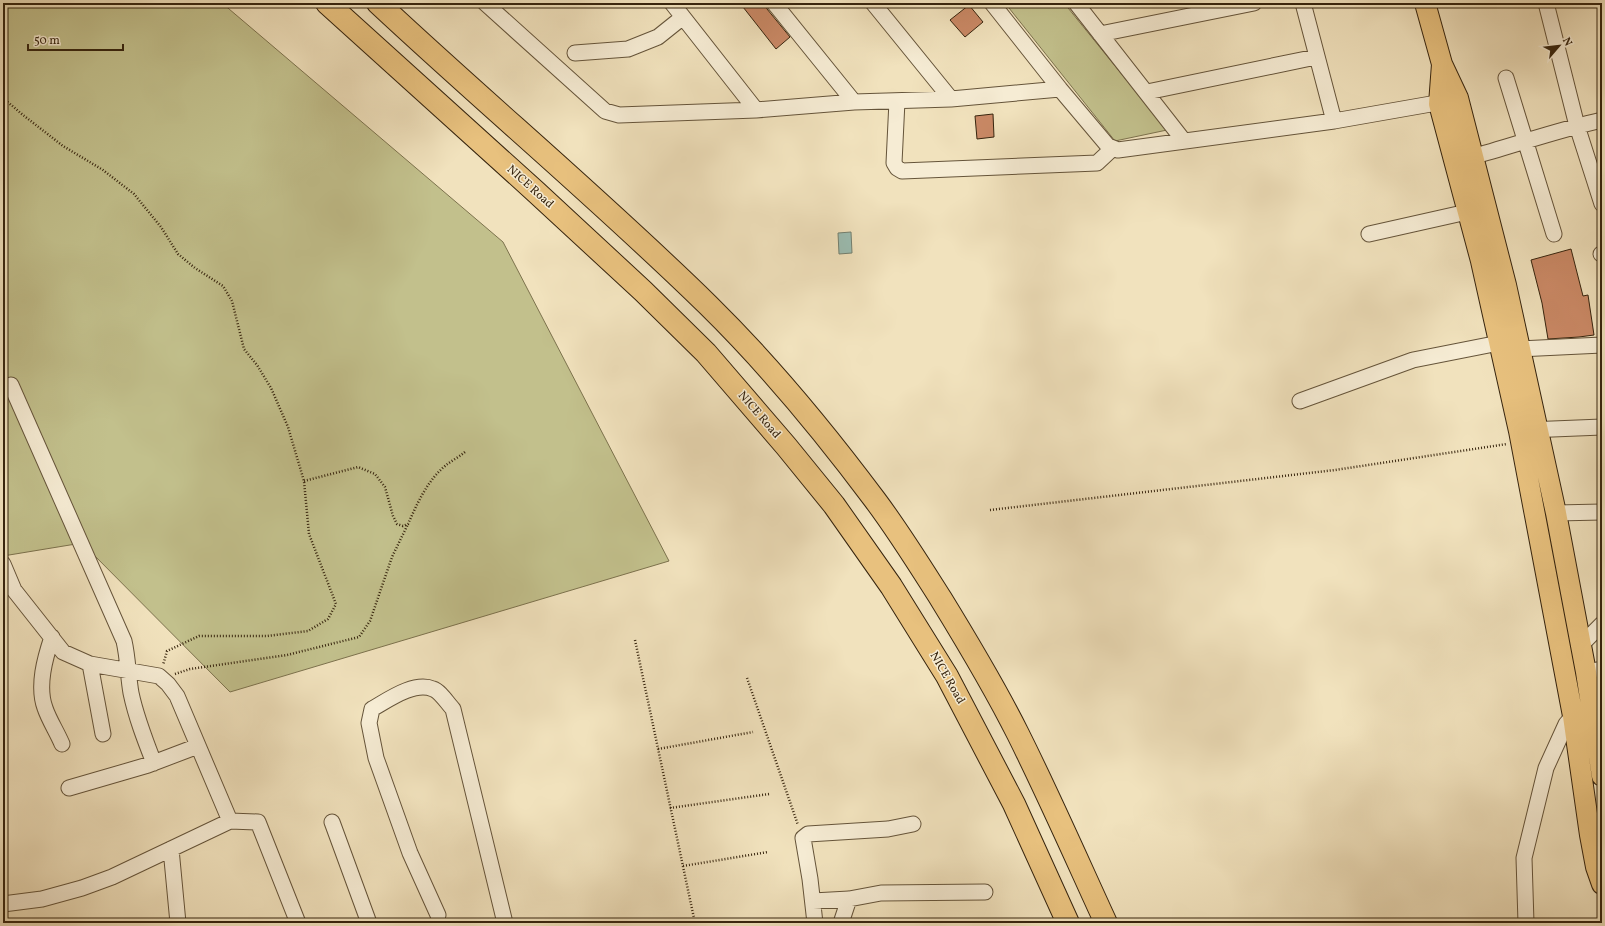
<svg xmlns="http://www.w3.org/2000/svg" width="1605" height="926" viewBox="0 0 1605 926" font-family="Vollkorn,serif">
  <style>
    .green { fill: #c2c08c; stroke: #7c724d }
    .water { fill: #9bbdb2; stroke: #738070 }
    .building { fill: #ca8966; stroke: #36240e }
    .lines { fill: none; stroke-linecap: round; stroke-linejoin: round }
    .minor-casing { stroke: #65543a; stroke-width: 17 }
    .major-casing { stroke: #36240e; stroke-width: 22 }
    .highway-casing { stroke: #36240e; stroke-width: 24 }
    .path { stroke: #36240e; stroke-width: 2.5; stroke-dasharray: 1 2; stroke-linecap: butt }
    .minor { stroke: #f6ecd4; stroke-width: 15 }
    .major { stroke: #e8c17e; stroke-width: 20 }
    .highway { stroke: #e8c17e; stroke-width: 22 }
    .labels { text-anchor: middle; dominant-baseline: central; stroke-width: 3; stroke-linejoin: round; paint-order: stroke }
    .street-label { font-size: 12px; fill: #36240e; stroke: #f6ecd4 }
  </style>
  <rect width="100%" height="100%" fill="#f1e2bd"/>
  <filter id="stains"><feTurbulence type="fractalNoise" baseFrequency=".005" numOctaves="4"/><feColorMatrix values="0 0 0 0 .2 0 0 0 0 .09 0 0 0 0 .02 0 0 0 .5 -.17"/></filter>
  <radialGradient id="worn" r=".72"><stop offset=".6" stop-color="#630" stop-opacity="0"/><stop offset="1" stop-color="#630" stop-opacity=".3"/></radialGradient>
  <path class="green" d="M3,3h219l281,239 166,319 -439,131 -148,-149 -79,13z
    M1005,3h59l103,127 -52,11z"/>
  <path class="water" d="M851,232l1,21 -13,1 -1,-21z"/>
  <path class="building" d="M748,3h17l2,6 23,28 -14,12 -33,-42z
    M969,5l14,17 -18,15 -15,-17z
    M993,114l1,23 -17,2 -2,-23z
    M1571,249l12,47 5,-1 6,40 -15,2 -31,2 -6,-36 -11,-43z"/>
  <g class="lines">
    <g class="minor-casing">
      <path id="minor" d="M485,3l120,108 14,4 137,-5 98,-8 97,-3 109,-10
        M672,3l84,107
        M774,3l80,99
        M873,3l78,96
        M992,3l68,86 48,57 10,4 216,-29 114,-20
        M1076,3l108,138
        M1303,3l31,118
        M1546,3l31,123 25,78
        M1100,34l154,-31
        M575,53l53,-4 30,-12 25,-20
        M1506,78l48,156
        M1147,92l169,-35
        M897,101l-3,62 3,5 5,3 195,-8 15,-14
        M1472,157c43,-12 86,-27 130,-37
        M1369,234l98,-22
        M1601,254h1
        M1520,349l82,-4
        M11,385l113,256c4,17 4,35 7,52 5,24 14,47 23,70
        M1300,401l113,-41 86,-17
        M1528,430l74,-3
        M1556,513l46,-1
        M3,564l11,26 49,62 27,12 69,12 9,8 9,12 53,125
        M52,637c-7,21 -15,49 -7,71 4,12 12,24 17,36
        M1581,645l21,-21
        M90,664l13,70
        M1586,672l16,-3
        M69,788l79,-23 50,-19
        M332,822l37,101
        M171,849l7,74
        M813,901l36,-2 32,-6 104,-1
        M3,904l39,-5 40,-11 30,-11 118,-56 28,1 40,101
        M438,915l-28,-62 -34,-95 -7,-35 3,-14c16,-9 42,-28 61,-20 7,2 15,15 20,20l52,214
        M815,923l-5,-44 -7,-41 5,-4 80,-5 25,-5
        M841,923l8,-24
        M1526,923l-2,-65 22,-90 20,-44 7,-8 6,-1"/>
    </g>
    <g class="major-casing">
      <path id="major" d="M1425,3l17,61 16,34 48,187 50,228 30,159 16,104
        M1442,64l-3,40 42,157 38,170 54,285 17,119 6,32 6,17"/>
    </g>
    <g class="highway-casing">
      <path id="highway" d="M327,3l209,189 107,99 63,62 80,93 48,59 57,81 56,90 67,128 54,119
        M378,3c109,102 224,198 330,302 60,59 117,128 167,195 24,32 45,66 66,99 27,44 54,89 77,135 31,62 59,126 88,189"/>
    </g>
    <path class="path" d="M3,98l20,17 40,31 40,24 31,24 27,33 17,27 17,14 28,18 9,15 12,48 13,16 14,23 17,39 16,54 5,53 27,70 -8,15 -20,12 -41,5h-68l-32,15 -4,14
      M304,481l54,-14 17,7 10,13 8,29 4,8 6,2 5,-2c9,-20 19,-43 37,-58 6,-5 14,-9 20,-14
      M990,510l345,-40 172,-26
      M635,640l60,283
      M175,674l15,-5 97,-14 72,-18 11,-16 22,-64 16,-33
      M747,678l51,147
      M658,749l95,-17
      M670,808l99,-14
      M683,866l85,-14"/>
    <use href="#minor" class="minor"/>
    <use href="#major" class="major"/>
    <use href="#highway" class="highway"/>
  </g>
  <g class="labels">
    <g class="street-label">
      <text transform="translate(530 187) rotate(42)">NICE Road</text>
      <text transform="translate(759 415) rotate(49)">NICE Road</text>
      <text transform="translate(947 678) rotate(60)">NICE Road</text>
    </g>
  </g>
  <rect width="1605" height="926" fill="none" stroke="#f1e2bd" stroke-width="16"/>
  <rect x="4" y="4" width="1597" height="918" fill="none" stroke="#36240e" stroke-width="2"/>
  <rect x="8" y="8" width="1589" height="910" fill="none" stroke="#36240e"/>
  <g transform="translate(1559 46) rotate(62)" stroke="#f6ecd4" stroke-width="3" paint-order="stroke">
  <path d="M0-3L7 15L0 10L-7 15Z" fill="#36240e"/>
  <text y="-6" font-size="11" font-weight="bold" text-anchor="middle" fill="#36240e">N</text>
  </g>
  <path d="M28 44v6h95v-6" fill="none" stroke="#36240e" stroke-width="2"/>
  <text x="34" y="44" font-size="12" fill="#36240e" stroke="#f6ecd4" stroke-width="3" paint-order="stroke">50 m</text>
  <rect width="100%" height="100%" filter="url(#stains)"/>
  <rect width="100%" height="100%" fill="url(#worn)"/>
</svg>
